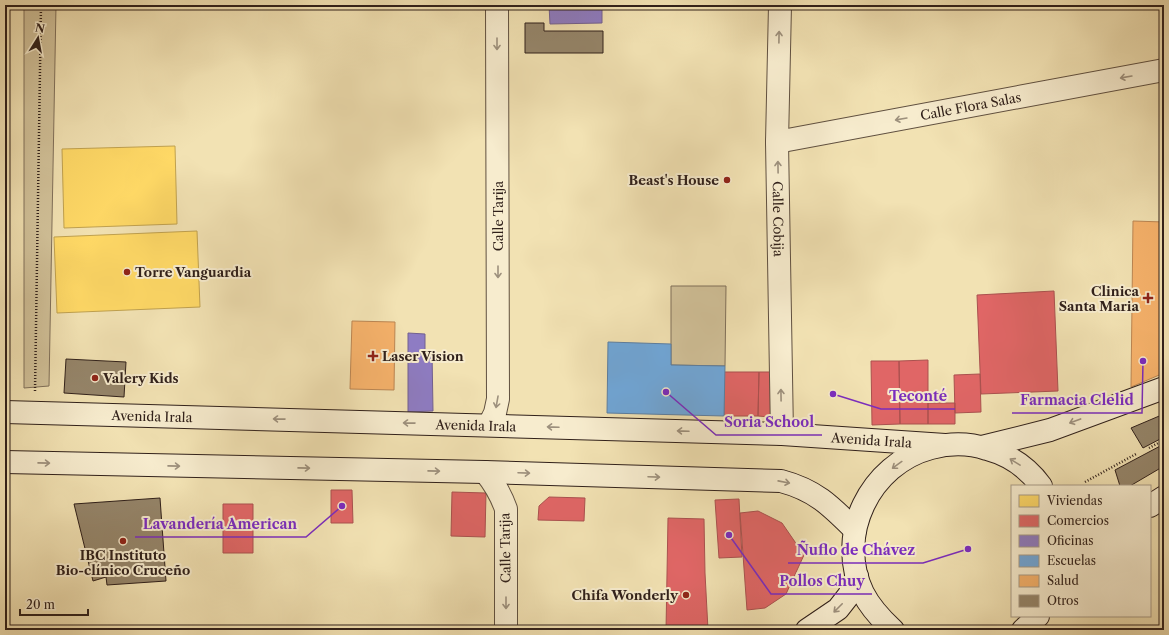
<svg xmlns="http://www.w3.org/2000/svg" width="1169" height="635" viewBox="0 0 1169 635" font-family="'Libre Caslon Text',serif">
  <style>
    .green { fill: #d1c199; stroke: #80705a }
    .homes { fill: #ffd966; stroke: #c1a24f }
    .shops { fill: #e06666; stroke: #ab514f }
    .offices { fill: #8e7cc3; stroke: #726090 }
    .schools { fill: #6fa8dc; stroke: #5c7fa2 }
    .health { fill: #f6b26b; stroke: #bb8653 }
    .building { fill: #95856a; stroke: #30201a }
    .lines { fill: none; stroke-linecap: round; stroke-linejoin: round }
    .street-casing { stroke: #605040; stroke-width: 24 }
    .secondary-casing { stroke: #30201a; stroke-width: 24 }
    .path { stroke: #30201a; stroke-width: 2.5; stroke-dasharray: 1 2; stroke-linecap: butt }
    .street { stroke: #f7ecce; stroke-width: 22 }
    .secondary { stroke: #f7ecce; stroke-width: 22 }
    .oneway { stroke: #9d907d }
    .poi-dot { fill: #8f2418; stroke: #f7ecce; stroke-width: 1.5 }
    .labels { text-anchor: middle; dominant-baseline: central; stroke-width: 4; stroke-linejoin: round; paint-order: stroke }
    .street-label { font-size: 13px; fill: #30201a; stroke: #f7ecce }
    .poi-label { font-size: 13px; font-weight: bold; fill: #30201a; stroke: #f7ecce; text-anchor: end }
    .leader { fill: none; stroke: #7b2cbf; stroke-width: 1.5 }
    .callout-dot { fill: #7b2cbf; stroke: #f7ecce; stroke-width: 1.5 }
    .callout-label { font-size: 14px; text-anchor: middle; font-weight: bold; fill: #7b2cbf; stroke: #f7ecce; stroke-width: 4; stroke-linejoin: round; paint-order: stroke }
  </style>
  <rect width="100%" height="100%" fill="#f2e2b3"/>
  <filter id="stains"><feTurbulence type="fractalNoise" baseFrequency=".005" numOctaves="4"/><feColorMatrix values="0 0 0 0 .2 0 0 0 0 .09 0 0 0 0 .02 0 0 0 .5 -.17"/></filter>
  <radialGradient id="worn" r=".72"><stop offset=".6" stop-color="#630" stop-opacity="0"/><stop offset="1" stop-color="#630" stop-opacity=".3"/></radialGradient>
  <path class="green" d="M24,5h32l-7,381 -25,2z
    M671,286h55l-1,80 -54,-1z"/>
  <path class="homes" d="M175,146l2,78 -113,4 -2,-79z
    M197,231l3,76 -143,6 -3,-76z"/>
  <path class="shops" d="M1054,291l4,100 -77,3 -4,-99z
    M928,360v64h-28l-1,-63z
    M871,361h28l1,63 -28,1z
    M724,372h35l-1,44h-34z
    M759,372h19v39l-9,6 -11,-1z
    M980,374l1,38 -26,1 -1,-38z
    M928,403h27v21h-27z
    M331,490h21l1,33h-22z
    M452,492l34,1 -1,44 -34,-1z
    M549,497l36,1 -1,23 -46,-1 1,-14z
    M739,499l3,58 -23,1 -4,-58z
    M223,504h30v49h-30z
    M758,511l24,12 22,32 -18,39 -21,14 -18,2 -7,-97z
    M668,518l36,1 1,54 3,57h-42z"/>
  <path class="offices" d="M549,5h53v18l-52,1z
    M408,333l17,1v18h7l1,59 -25,1z"/>
  <path class="schools" d="M608,342l63,2v21l54,1 -1,50 -117,-3z"/>
  <path class="health" d="M1133,221l31,1v151l-33,14z
    M352,321l43,1 -1,68 -44,-1z"/>
  <path class="building" d="M525,23h19v8h59v22h-78z
    M66,359l60,3 -2,35 -60,-4z
    M1164,414v23l-21,11 -12,-20z
    M1164,444v22l-34,20h-10l-5,-16z
    M160,498l6,83 -59,4 -1,-8 -13,4 -19,-77z"/>
  <g class="lines">
    <g class="street-casing">
      <g id="street">
        <path id="s1" d="M780,5l-3,137 5,292"/>
        <path id="s2" d="M777,142l387,-72"/>
        <path d="M489,425l6,-12 3,-14 -1,-394"/>
        <path d="M485,472c10,12 16,23 21,37v121"/>
      </g>
    </g>
    <g class="secondary-casing">
      <g id="secondary">
        <path id="s3" d="M5,412l777,22 163,11"/>
        <path d="M982,447l68,-17 114,-42"/>
        <path d="M5,462l480,10 296,9c34,9 49,24 74,49"/>
        <path d="M1150,506l14,-9"/>
        <path d="M807,630l31,-21 11,-14 8,-19"/>
        <path d="M893,630c-12,-11 -23,-23 -30,-37 -28,-58 7,-129 68,-145 19,-5 38,-5 56,1 22,6 41,19 54,37"/>
        <path d="M1023,630l15,-14"/>
      </g>
    </g>
    <path class="path" d="M35,391l6,-386
      M1149,448l15,-8
      M1085,482l51,-28"/>
    <use href="#street" class="street"/>
    <use href="#secondary" class="secondary"/>
  </g>
  <defs><path id="oneway-shaft" d="M-6 0H5M1.5-3L5.5 0L1.5 3" fill="none" stroke-width="1.6" stroke-linecap="round" stroke-linejoin="round"/></defs>
  <g class="oneway">
    <use href="#oneway-shaft" transform="translate(779 37) rotate(-89)"/>
    <use href="#oneway-shaft" transform="translate(497 44) rotate(90)"/>
    <use href="#oneway-shaft" transform="translate(1126 77) rotate(170)"/>
    <use href="#oneway-shaft" transform="translate(901 119) rotate(170)"/>
    <use href="#oneway-shaft" transform="translate(778 167) rotate(-91)"/>
    <use href="#oneway-shaft" transform="translate(498 272) rotate(90)"/>
    <use href="#oneway-shaft" transform="translate(781 395) rotate(-91)"/>
    <use href="#oneway-shaft" transform="translate(497 402) rotate(100)"/>
    <use href="#oneway-shaft" transform="translate(279 419) rotate(-179)"/>
    <use href="#oneway-shaft" transform="translate(1075 421) rotate(160)"/>
    <use href="#oneway-shaft" transform="translate(409 423) rotate(-179)"/>
    <use href="#oneway-shaft" transform="translate(553 427) rotate(-178)"/>
    <use href="#oneway-shaft" transform="translate(683 431) rotate(-178)"/>
    <use href="#oneway-shaft" transform="translate(1015 462) rotate(-148)"/>
    <use href="#oneway-shaft" transform="translate(44 463) rotate(1)"/>
    <use href="#oneway-shaft" transform="translate(897 465) rotate(144)"/>
    <use href="#oneway-shaft" transform="translate(174 466) rotate(1)"/>
    <use href="#oneway-shaft" transform="translate(304 468) rotate(1)"/>
    <use href="#oneway-shaft" transform="translate(434 471) rotate(1)"/>
    <use href="#oneway-shaft" transform="translate(524 473) rotate(2)"/>
    <use href="#oneway-shaft" transform="translate(654 477) rotate(2)"/>
    <use href="#oneway-shaft" transform="translate(784 482) rotate(11)"/>
    <use href="#oneway-shaft" transform="translate(506 603) rotate(90)"/>
    <use href="#oneway-shaft" transform="translate(838 608) rotate(135)"/>
  </g>
  <g class="poi-dot">
    <circle cx="727" cy="180" r="4"/>
    <circle cx="127" cy="272" r="4"/>
    <path d="M1146 292h4v4h4v4h-4v4h-4v-4h-4v-4h4z"/>
    <path d="M371 350h4v4h4v4h-4v4h-4v-4h-4v-4h4z"/>
    <circle cx="95" cy="378" r="4"/>
    <circle cx="123" cy="541" r="4"/>
    <circle cx="686" cy="595" r="4"/>
  </g>
  <g class="labels">
    <g class="street-label">
      <text stroke="none"><textPath href="#s2" startOffset="197">Calle Flora Salas</textPath></text>
      <text transform="translate(498 216) rotate(-90)">Calle Tarija</text>
      <text stroke="none"><textPath href="#s1" startOffset="214">Calle Cobija</textPath></text>
      <text stroke="none"><textPath href="#s3" startOffset="147">Avenida Irala</textPath></text>
      <text stroke="none"><textPath href="#s3" startOffset="471">Avenida Irala</textPath></text>
      <text stroke="none"><textPath href="#s3" startOffset="867">Avenida Irala</textPath></text>
      <text transform="translate(505 548) rotate(-91)">Calle Tarija</text>
    </g>
    <g class="poi-label">
      <text x="719" y="180">Beast's House</text>
      <text x="135" y="272" text-anchor="start">Torre Vanguardia</text>
      <text x="1139" y="291">Clinica<tspan x="1139" dy="15">Santa Maria</tspan></text>
      <text x="382" y="356" text-anchor="start">Laser Vision</text>
      <text x="103" y="378" text-anchor="start">Valery Kids</text>
      <text x="123" y="555" text-anchor="middle">IBC Instituto<tspan x="123" dy="15">Bio-clínico Cruceño</tspan></text>
      <text x="678" y="595">Chifa Wonderly</text>
    </g>
  </g>
  <path class="leader" d="M833 394L881 409H955M1143 361L1142 413H1012M666 392L716 435H822M342 506L306 537H135M968 549L923 563H788M729 535L771 594H872"/>
  <g class="callout-dot">
    <circle cx="833" cy="394" r="4"/>
    <circle cx="1143" cy="361" r="4"/>
    <circle cx="666" cy="392" r="4"/>
    <circle cx="342" cy="506" r="4"/>
    <circle cx="968" cy="549" r="4"/>
    <circle cx="729" cy="535" r="4"/>
  </g>
  <g class="callout-label">
    <text x="918" y="401">Teconté</text>
    <text x="1077" y="405">Farmacia Clelid</text>
    <text x="769" y="427">Soria School</text>
    <text x="220" y="529">Lavandería American</text>
    <text x="856" y="555">Ñuflo de Chávez</text>
    <text x="822" y="586">Pollos Chuy</text>
  </g>
  <rect width="1169" height="635" fill="none" stroke="#f2e2b3" stroke-width="20"/>
  <rect x="6" y="6" width="1157" height="623" fill="none" stroke="#30201a" stroke-width="2"/>
  <rect x="10" y="10" width="1149" height="615" fill="none" stroke="#30201a"/>
  <rect x="1011" y="485" width="140" height="132" fill="#f7ecce" stroke="#a79a86"/>
  <rect x="1019" y="495" width="20" height="12" fill="#ffd966" stroke="#a79a86"/>
  <text x="1047" y="505" font-size="12" fill="#30201a">Viviendas</text>
  <rect x="1019" y="515" width="20" height="12" fill="#e06666" stroke="#a79a86"/>
  <text x="1047" y="525" font-size="12" fill="#30201a">Comercios</text>
  <rect x="1019" y="535" width="20" height="12" fill="#8e7cc3" stroke="#a79a86"/>
  <text x="1047" y="545" font-size="12" fill="#30201a">Oficinas</text>
  <rect x="1019" y="555" width="20" height="12" fill="#6fa8dc" stroke="#a79a86"/>
  <text x="1047" y="565" font-size="12" fill="#30201a">Escuelas</text>
  <rect x="1019" y="575" width="20" height="12" fill="#f6b26b" stroke="#a79a86"/>
  <text x="1047" y="585" font-size="12" fill="#30201a">Salud</text>
  <rect x="1019" y="595" width="20" height="12" fill="#95856a" stroke="#a79a86"/>
  <text x="1047" y="605" font-size="12" fill="#30201a">Otros</text>
  <g transform="translate(38 38) rotate(11)" stroke="#f7ecce" stroke-width="3" paint-order="stroke">
  <path d="M0-3L7 15L0 10L-7 15Z" fill="#30201a"/>
  <text y="-6" font-size="11" font-weight="bold" text-anchor="middle" fill="#30201a">N</text>
  </g>
  <path d="M20 609v6h68v-6" fill="none" stroke="#30201a" stroke-width="2"/>
  <text x="26" y="609" font-size="12" fill="#30201a" stroke="#f7ecce" stroke-width="3" paint-order="stroke">20 m</text>
  <rect width="100%" height="100%" filter="url(#stains)"/>
  <rect width="100%" height="100%" fill="url(#worn)"/>
</svg>
